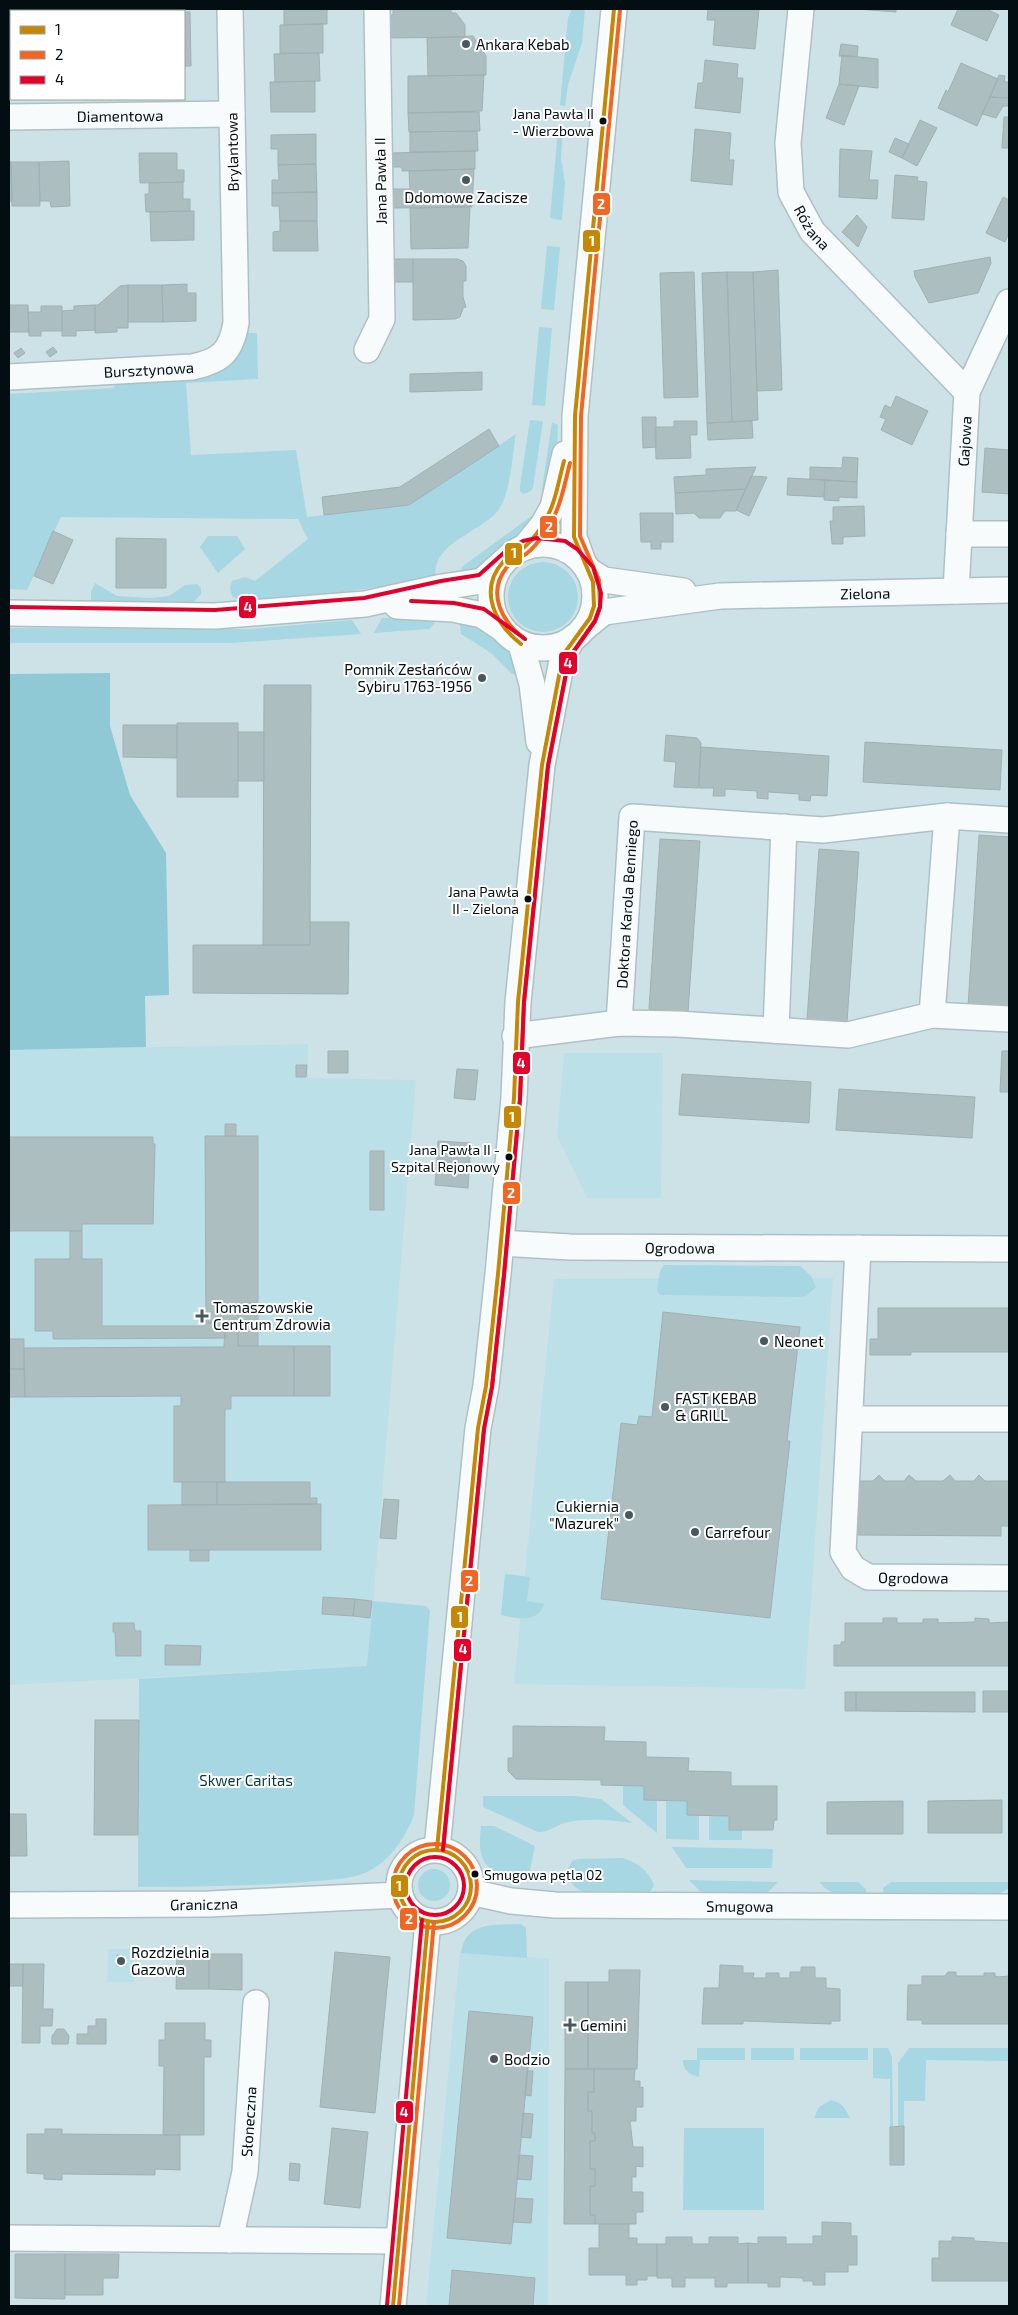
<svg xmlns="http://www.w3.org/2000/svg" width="1018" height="2315" viewBox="0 0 1018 2315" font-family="'Exo 2',sans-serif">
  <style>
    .built { fill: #bce0e8 }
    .green { fill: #a7d7e2 }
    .forest { fill: #90c9d6 }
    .building { fill: #adbec1; stroke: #a0b1b5 }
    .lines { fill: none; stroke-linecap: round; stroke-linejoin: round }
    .minor-casing { stroke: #afc0c4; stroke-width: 28 }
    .minor { stroke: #f8fbfb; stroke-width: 25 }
    .bus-1-casing { stroke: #fff; stroke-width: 8 }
    .bus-2-casing { stroke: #fff; stroke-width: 8 }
    .bus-3-casing { stroke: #fff; stroke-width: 8 }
    .bus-1 { stroke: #c68803; stroke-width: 4 }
    .bus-2 { stroke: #f26522; stroke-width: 4 }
    .bus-3 { stroke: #e4002b; stroke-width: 4 }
    .poi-dot { fill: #49585c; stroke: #fff; stroke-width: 2 }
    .bus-dot { fill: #020e11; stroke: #fff; stroke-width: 2 }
    .labels { text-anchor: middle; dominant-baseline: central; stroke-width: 4; stroke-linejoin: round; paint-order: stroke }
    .bus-label { font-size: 14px; fill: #020e11; stroke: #fff; text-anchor: end }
    .poi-label { font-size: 15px; fill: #020e11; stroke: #fff; text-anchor: start }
    .street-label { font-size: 15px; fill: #020e11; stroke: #fff }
    .park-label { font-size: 15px; fill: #0b363e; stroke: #fff }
    .line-badge { stroke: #fff; stroke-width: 2 }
    .badge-label { font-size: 14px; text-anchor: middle; font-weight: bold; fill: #fff }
  </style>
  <rect width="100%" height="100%" fill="#cde2e7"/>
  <path class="built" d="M308,1044v34l108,2 -48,586 -359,19v-635z
    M564,1053h99l-2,145h-74l-30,-62z
    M833,1278l-28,411 -291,-5 40,-405z
    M108,1949h27l-1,33h-27z
    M460,1951l89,8 -1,347h-122z"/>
  <path class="green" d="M572,9h13l-3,34 -14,42 -3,21 -5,-1 8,-87z
    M558,130h5l-2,28 4,25 -3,37 -12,-2z
    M547,246l13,1 -6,63 -13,-1z
    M539,327l13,1 -7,78 -13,-1z
    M246,333h11l1,46 -72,4 5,72 105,-5 11,67 102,-12 107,-71c-4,21 -5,63 -20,79 -19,20 -66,32 -60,65l-105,16 -82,8 -9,-1 -8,-5 -2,-8 2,-7 13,-4 10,4 53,-42 -10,-20 -237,-2 -34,73 -18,-1v-195l105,-6 2,-6 96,-6c20,-10 30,-21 34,-43z
    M530,420l13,1 -10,67 -2,3 -8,3 -3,-3v-5z
    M552,422l6,3 -1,22 -13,51 -2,-9z
    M537,512l-18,25 -13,6 -23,23 -22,9 1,-8 5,-4z
    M208,536h29l8,13 -27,24 -18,-26z
    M508 597a35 35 0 1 1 70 0a35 35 0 1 1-70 0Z
    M95,583l22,13 33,2 19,-2 16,-11 12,-1 4,4v6l-9,10 -101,-2v-10z
    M436,617l-2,7 -5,5 -55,4 8,-15z
    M459,618l26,8 25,27 7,11 5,15 -11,-6 -20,-20 -30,-19z
    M352,620l9,14 -129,9h-223v-15l241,1z
    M664,1265l136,1 11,10 5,11 -10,9 -8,1 -138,-2 -3,-5 3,-19z
    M505,1574l25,3 -3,24 17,3c-6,19 -26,15 -43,11z
    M373,1601l53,5 4,4 -16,205c-8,22 -25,47 -47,57 -18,8 -42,8 -61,10 -56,4 -112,5 -168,5l1,-208 228,-13z
    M623,1785l21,1v14h13v33l-34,-28z
    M483,1796h92l26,3 31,24c-17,-3 -47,-5 -64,-1 -10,2 -20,11 -30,10l-55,-25z
    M666,1801h21v14h12v25l-33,-1z
    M709,1815l20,1v14h13v10h-33z
    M481,1826h13l41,20 -6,29c-6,6 -11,3 -19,2 -30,-7 -32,-23 -29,-51z
    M672,1847l101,2 -1,19h-86z
    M623,1858c15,5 25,12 31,27l-4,7c-14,3 -60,5 -72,-3 -7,-4 -10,-12 -10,-20l4,-8 6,-2z
    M418 1885a16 16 0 1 1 32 0a16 16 0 1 1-32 0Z
    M689,1880l89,2 -11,11h-60l-7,-2z
    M820,1882h38l8,7v6c-17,-1 -36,3 -46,-13z
    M891,1882h118v6l-10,6h-116v-6z
    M521,1924l5,4 1,30 -66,-5c4,-32 35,-28 60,-29z
    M697,2048h48v12h-45l-1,17c-9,-2 -16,-7 -16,-17h14z
    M751,2048h43v12h-43z
    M800,2048h68v12h-68z
    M873,2048h15l4,9 1,69 -3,1v-48l-17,-1z
    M909,2048h100v13l-83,-1 -1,41h-21v25l-6,1v-64z
    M831,2100c12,3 14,8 19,18h-36l5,-11z
    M684,2128h80v82h-81z"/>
  <path class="forest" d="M110,673v53l20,69 36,58 3,142 -24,1 1,51 -137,3v-376z"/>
  <path class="building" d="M284,9h43v15l-43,1z
    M393,9h58v4h5l9,12v12l-76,1v-23h4z
    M708,9h51l-4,40 -42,-4 2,-25h-8z
    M857,9h39v3z
    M958,9h28l13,6 -12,26 -36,-16z
    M184,12h6l1,54h-7z
    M323,24v29h-43v-28z
    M9,35h2v44h-2z
    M473,36l13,20v19l-58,1 -1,-38z
    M841,44l17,2 -1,11 -18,-1z
    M319,53l1,28 -45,1 -1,-28z
    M842,55l36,4v29l-39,-4z
    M705,60l33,4 -1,14h6l-3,35 -45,-5 3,-25h5z
    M961,63l37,16 -21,47 -39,-18 8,-18 2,2z
    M484,75l-2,36 -74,2v-37z
    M999,75l6,1 -1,6h5v16l-19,-1z
    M315,81v31h-44l-1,-30z
    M839,84l20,2 -15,39 -18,-7z
    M990,97l19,1v8h-6l-7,12 -14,-4z
    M479,112l1,19 -71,1 -1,-19z
    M1004,117h5v31h-7z
    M920,120l17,8 -20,38 -15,-8z
    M695,129l36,4 -2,27h5l-2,25 -41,-4z
    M477,131l1,20 -68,1v-20z
    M316,134v30l-38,1v-16h-7v-14z
    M895,138l14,6 -7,14 -13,-6z
    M840,149l32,2 -3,29h9l-1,19 -38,-2z
    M475,151v18l-73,2v-4h-10l-1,-14z
    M139,153h38v17h7v12l-44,1z
    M69,161l1,45 -19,1 -1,-6h-10l-1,-39z
    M9,162h2l1,39h-3z
    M11,162h28l1,44h-28z
    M316,164l1,28 -45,1v-13h7l-1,-15z
    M474,169l-2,38 -79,1 -1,-19h18l-1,-18z
    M895,175l23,2 -1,4 10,1 -3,38 -32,-2z
    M183,182v17h7v12l-44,1 -1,-18h4v-11z
    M317,192v29h-37l-1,-15h-7v-13z
    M1003,197l6,3v33l-4,9 -19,-9z
    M470,207l-2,41 -57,1 -1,-41z
    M194,211v29l-43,1 -1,-29z
    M857,215l10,12 -9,20 -16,-15z
    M280,221h37l1,30h-45v-19l7,-1z
    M990,257l1,6 -13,30 -49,10 -14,-26 -1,-6z
    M393,259h20v23h-20z
    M413,259h44l6,2 3,5v15h-3v16l3,10 -3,1 -3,9 -5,2 -42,1z
    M778,270l4,120 -25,1 -4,-119z
    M694,272l4,125 -34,1 -4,-125z
    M727,272l5,150 -25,1 -5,-150z
    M727,272h26l5,148 -26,2z
    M187,284v9h9v28l-33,1 -1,-37z
    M128,285h34l1,37h-35z
    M128,285v43h-11v4l-22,1v-28h3l22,-19z
    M9,305h19l1,27h-20v6z
    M95,305v25l-19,1v5h-14v-25l12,-1v-4z
    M41,306h21v25h-21v5h-12l-1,-24h13z
    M53,347l4,5 -7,5 -4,-5z
    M21,348l4,5 -7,5 -4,-5z
    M482,372v18l-72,2v-18z
    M896,396l32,15 -16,34 -31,-15 5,-11 -6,-2 5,-12 6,3z
    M642,417h14v30l-13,1z
    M674,421h23v14h-7l1,23 -35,1 -1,-32h19z
    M752,421l1,17 -45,2 -1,-17z
    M489,429l10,17 -90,59 -85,10 -2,-18 78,-10z
    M985,448l24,2v44l-27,-2z
    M843,457l15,1 -1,24 -47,-3v-12l32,1z
    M756,467l-10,22 -71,4 -1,-16 32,-2v-6z
    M751,476l16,1 -18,39 -13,-6z
    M788,478l37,2 -1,17 -37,-2z
    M825,480l32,2v16l-18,-1v4l-15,-1z
    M746,489l-10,22h-11l-5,7h-21l-5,-5 -18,1 -1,-21z
    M864,506l1,30 -22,1v7h-11l-2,-23h3v-14z
    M640,513h33v29h-12v7h-10v-7h-10z
    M53,531l20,9 -20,44 -19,-8z
    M116,538l50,1v49h-50z
    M264,685h47l-1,260h-47z
    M177,723h61v74h-61z
    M123,725h54v33l-54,-1z
    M238,732h26v49h-26z
    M666,735l31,3 4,5 -3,45 -24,-1 2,-25 -12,-1z
    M865,742l137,8 -2,40 -137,-8z
    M701,747l128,9 -2,40 -16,-1 -1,6 -11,-1v-6l-31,-2v7l-11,-1v-7l-32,-2v7h-12l1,-8h-15z
    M979,835l30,2v171l-41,-2z
    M660,839l40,2 -12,171 -39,-3z
    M819,849l40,3 -12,170 -40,-2z
    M310,922h39l-1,72 -155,-1v-48h117z
    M328,1051h20v22h-20z
    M1002,1051h7v41h-9z
    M296,1065h11l-1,12h-10z
    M457,1069l21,1 -3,30 -21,-2z
    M682,1074l129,8 -2,41 -130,-8z
    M839,1089l136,8 -3,41 -136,-8z
    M225,1124h11v12h-11z
    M205,1136h53v167h-20v43h56v50h-63v13h-6v73h-51v-76h7v-10l-156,1 -1,-49 200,-1 1,-25 -19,1z
    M9,1137h144v7h2l-2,80h-71v7h-73z
    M438,1141l33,2 -3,45 -33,-3z
    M370,1151h14v59h-14z
    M70,1231h12v28h20v67h103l1,-3 19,-1 1,16 -173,1v-8h-18v-72h35z
    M238,1303h20v43h-20z
    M878,1308h131v44h-98v3h-41v-16h8z
    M663,1312l137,15 -13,114h3l-20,177 -169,-19 20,-176 16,2 2,-9 13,1z
    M9,1339h15v30h-15z
    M294,1346h36v50h-36z
    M9,1369h15l1,28h-16z
    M879,1475l6,6h19l5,-6 7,6h27l7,-6 5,6h19l5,-6 6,6h24v45h-8v10l-143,-1v-54h15z
    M182,1482h35v23h-35z
    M217,1482h93v16h7v6l-100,1z
    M384,1499l15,1 -3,39 -16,-1z
    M321,1504v46h-173v-45z
    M190,1550h19v11h-19z
    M323,1597l32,2 -2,17 -31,-2z
    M355,1599l17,2 -2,17 -17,-2z
    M883,1618h14v5h26v-4h15v4l37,-1v-4l14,1v4l20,-1v44h-175v-21h7v-3h4v-19h38z
    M113,1623h21l1,8h6v25h-25l-1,-24h-2z
    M165,1645l36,1 -1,19h-35z
    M983,1691h26v21h-26z
    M845,1692h11v19h-11z
    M856,1692h119v20l-119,-1z
    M95,1720h44l-1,115h-44z
    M513,1726l92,1 -1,14 42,1v15l43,1 -1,13 43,1v14h46v34h-3l-1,10h-44v-14l-42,-1v-14l-43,-1v-14l-43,-1v-5l-85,-1 -8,-8v-13h5z
    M1002,1800v33h-74v-32z
    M903,1801v33h-76v-32z
    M9,1814h17l1,42h-18z
    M335,1952l55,5 -15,156 -55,-6z
    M177,1954h32v35h-33z
    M209,1954h33v36l-33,-1z
    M117,1955l7,1v10h-7z
    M9,1964h14v22h-14z
    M23,1964h21l-1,45h10l-1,17h-12v17h-18z
    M720,1965l23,1v7h11l-1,5h13v-5h13v5h11v-6h11v-5h14v11h11v10l14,1v32h-9v3l-88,-3v3h-41l2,-36h15z
    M609,1970h31l-3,99h-49v-87h21z
    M948,1972h8v4h28v-3h11v3l3,1 11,-1v48h-87v-4h-15l1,-35h14v-9h23z
    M565,1982h23v87h-23z
    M469,2011l64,6 -22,227 -64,-6z
    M96,2019h10v25h-29v-10h11v-8h8z
    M165,2023h40v17h6v17h-7v78h-41l1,-69h-5v-26h6z
    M57,2029h7l5,7 -1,8h-16v-8z
    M565,2069h29v23h-6v19h4v22h3v8h-5v28h5v17h-5v29h5v9h-31z
    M594,2069h41l-1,12h6v7l3,-1v20h-7v14h-6l3,26h10v20l-7,-1v11h-4v15h11v20h-7v12h-41v-9h-5v-29h5v-17h-5v-28h5v-8h-3v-22h-4v-19h6z
    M527,2071h6l-2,25 -6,-1z
    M523,2113l10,1 -2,24 -10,-1z
    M904,2126v39h-14v-38z
    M332,2128l36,4 -8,76 -36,-4z
    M45,2129h17v5l118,1v35l-25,-1v6l-93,-1v6l-18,-1v-5l-17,-1v-39h18z
    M519,2155l14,1 -2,24 -14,-1z
    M290,2163l10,1 -1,17 -10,-1z
    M515,2198l18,1 -2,24 -18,-1z
    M822,2222l29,1v13h6v29h-9v7h-23v13h-12v-4h-10v-3l-23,-1v10h-12v-4h-20v-40l10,1v-7h28v7h27v-8h9z
    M599,2224h30v14h8v6h20v32h-10v4h-10v5h-11v-10h-37v-27h10z
    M666,2237h26v7h17v-7h29v7l10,-1v40h-21v4h-12v-9h-30v9h-13v-9h-15v-34h9z
    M952,2237l22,1v3l35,2v38h-77v-23h7v-17h13z
    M15,2254h50v45l-50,-1z
    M65,2254h54l-1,24h-15v17h-38z
    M452,2270l83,8 -2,28h-84z"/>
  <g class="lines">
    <g class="minor-casing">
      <g id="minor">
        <path id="s1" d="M801,9l-13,134 3,49 21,39 155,161"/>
        <path id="s2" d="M9,117l223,-3"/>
        <path d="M367,350l15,-31 -5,-310"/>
        <path id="s3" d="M9,377l183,-10c29,-6 39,-15 44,-44l-6,-314"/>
        <path d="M959,534h50"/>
        <circle cx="543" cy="596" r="52"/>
        <path d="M525,547l18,-22 10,-18 12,-53"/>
        <path d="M583,562l-9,-25 1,-121 39,-407"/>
        <path d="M588,570l16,10 79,11"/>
        <path id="s4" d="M956,591l11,-199 42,-90"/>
        <path d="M397,606l56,3 29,6 18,12"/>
        <path d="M9,613l206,3 150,-12 77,-17 40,-6 20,-18"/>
        <path id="s5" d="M584,628l20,-16 116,-16 289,-6"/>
        <path d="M521,644l11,40 7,58"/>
        <path d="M932,1015l15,-199"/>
        <path id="s6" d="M619,1023l13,-206 191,13 124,-14 62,4"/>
        <path d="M776,1030l8,-203"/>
        <path d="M515,1036l104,-13 58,1 171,11 84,-20 77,4"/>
        <path id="s7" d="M501,1243l69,4 439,2"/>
        <path id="s8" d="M858,1248l-15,304 10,16 15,9 141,1"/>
        <path d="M850,1419h159"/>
        <path d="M437,1849l41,-421 8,-42 12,-112 16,-176 4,-96 24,-237 21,-110 10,-17"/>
        <circle cx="435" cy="1886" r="36"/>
        <path id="s9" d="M471,1892l40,9 44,4 454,2"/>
        <path id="s10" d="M9,1905l200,-1 191,-9"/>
        <path d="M9,2238l390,3"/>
        <path id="s11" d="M230,2240l15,-68 11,-169"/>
        <path d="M393,2306l35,-385"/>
      </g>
    </g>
    <use href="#minor" class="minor"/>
    <g class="bus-1-casing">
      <path id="bus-1" d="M521,644c-26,-20 -43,-54 -18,-82 5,-6 12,-9 19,-13 8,-6 14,-14 20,-23 13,-19 16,-43 22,-65
        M437,1849l41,-421 8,-42 12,-112 16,-176 4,-96 24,-237 21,-110 27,-37 4,-12 -1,-24 -19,-45 1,-121 39,-407
        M399 1886a36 36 0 1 1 72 0a36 36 0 1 1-72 0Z
        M393,2306l35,-385"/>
    </g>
    <g class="bus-2-casing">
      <path id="bus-2" d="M525,639c-23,-17 -39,-46 -18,-72 5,-6 12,-9 19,-13 8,-6 14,-14 20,-23 14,-20 18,-45 24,-68
        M393 1886a42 42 0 1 1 84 0a42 42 0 1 1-84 0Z
        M443,1850l41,-421 8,-42 12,-112 16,-176 4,-97 24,-236 21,-108 26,-37 5,-14 -1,-27 -19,-44 1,-120 39,-406
        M399,2306l35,-384"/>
    </g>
    <g class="bus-3-casing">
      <path id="bus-3" d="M411,601l43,2 30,6 41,30
        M9,607l206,3 149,-12 77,-17 38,-6 29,-26 15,-8 14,-3 28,3 12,8 16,18 8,26 -1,14 -5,14 -26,37 -21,108 -24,236 -4,97 -16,176 -12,112 -8,42 -41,421
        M406 1886a29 29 0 1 1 58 0a29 29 0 1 1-58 0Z
        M387,2305l35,-385"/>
    </g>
    <use href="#bus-1" class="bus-1"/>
    <use href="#bus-2" class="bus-2"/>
    <use href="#bus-3" class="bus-3"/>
  </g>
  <g class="poi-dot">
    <circle cx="466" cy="44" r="5"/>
    <circle cx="466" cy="180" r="5"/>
    <circle cx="482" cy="678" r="5"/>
    <path d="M199.5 1308.5h5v5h5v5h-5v5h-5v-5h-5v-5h5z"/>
    <circle cx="764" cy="1341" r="5"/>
    <circle cx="665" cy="1407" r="5"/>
    <circle cx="629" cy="1515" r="5"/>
    <circle cx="695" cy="1532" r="5"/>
    <circle cx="121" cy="1961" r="5"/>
    <path d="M567.5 2017.5h5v5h5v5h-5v5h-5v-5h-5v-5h5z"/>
    <circle cx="494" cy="2059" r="5"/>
  </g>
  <g class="bus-dot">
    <circle cx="603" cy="121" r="4.5"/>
    <circle cx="528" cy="899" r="4.5"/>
    <circle cx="509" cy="1157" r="4.5"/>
    <circle cx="475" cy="1874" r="4.5"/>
  </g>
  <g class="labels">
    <g class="bus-label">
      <text x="594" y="113">Jana Pawła II<tspan x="594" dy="17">- Wierzbowa</tspan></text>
      <text x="519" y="891">Jana Pawła<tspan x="519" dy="17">II - Zielona</tspan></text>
      <text x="500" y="1149">Jana Pawła II -<tspan x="500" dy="17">Szpital Rejonowy</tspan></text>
      <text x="484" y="1874" text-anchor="start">Smugowa pętla 02</text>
    </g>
    <g class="poi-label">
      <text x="476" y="44">Ankara Kebab</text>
      <text x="466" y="197" text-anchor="middle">Ddomowe Zacisze</text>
      <text x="472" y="669" text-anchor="end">Pomnik Zesłańców<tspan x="472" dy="17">Sybiru 1763-1956</tspan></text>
      <text x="213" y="1307">Tomaszowskie<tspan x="213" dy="17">Centrum Zdrowia</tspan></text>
      <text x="774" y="1341">Neonet</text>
      <text x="675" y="1398">FAST KEBAB<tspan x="675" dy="17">&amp; GRILL</tspan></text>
      <text x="619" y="1506" text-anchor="end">Cukiernia<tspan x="619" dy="17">"Mazurek"</tspan></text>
      <text x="705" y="1532">Carrefour</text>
      <text x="131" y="1952">Rozdzielnia<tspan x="131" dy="17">Gazowa</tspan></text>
      <text x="580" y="2025">Gemini</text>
      <text x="504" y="2059">Bodzio</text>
    </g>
    <g class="street-label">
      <text stroke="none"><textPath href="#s2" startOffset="111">Diamentowa</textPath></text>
      <text transform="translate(232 152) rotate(-91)">Brylantowa</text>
      <text transform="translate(380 181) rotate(-91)">Jana Pawła II</text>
      <text stroke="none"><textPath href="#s1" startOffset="225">Różana</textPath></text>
      <text stroke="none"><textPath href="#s3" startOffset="140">Bursztynowa</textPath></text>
      <text stroke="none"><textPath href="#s4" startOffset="150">Gajowa</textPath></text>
      <text stroke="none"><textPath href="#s5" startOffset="288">Zielona</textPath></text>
      <text stroke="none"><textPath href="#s6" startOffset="119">Doktora Karola Benniego</textPath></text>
      <text stroke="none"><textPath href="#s7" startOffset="179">Ogrodowa</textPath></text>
      <text stroke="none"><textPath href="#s8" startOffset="386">Ogrodowa</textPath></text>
      <text stroke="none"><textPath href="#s10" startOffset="195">Graniczna</textPath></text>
      <text stroke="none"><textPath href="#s9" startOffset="270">Smugowa</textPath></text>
      <text stroke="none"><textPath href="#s11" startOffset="120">Słoneczna</textPath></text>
    </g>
    <g class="park-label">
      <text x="246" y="1780">Skwer Caritas</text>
    </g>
  </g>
  <g class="line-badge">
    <rect x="592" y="192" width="19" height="24" rx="5" fill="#f26522"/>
    <rect x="582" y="229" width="19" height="24" rx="5" fill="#c68803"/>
    <rect x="539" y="515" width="19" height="24" rx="5" fill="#f26522"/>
    <rect x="504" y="542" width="19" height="24" rx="5" fill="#c68803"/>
    <rect x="238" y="595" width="19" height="24" rx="5" fill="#e4002b"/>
    <rect x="558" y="651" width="20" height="24" rx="5" fill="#e4002b"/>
    <rect x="512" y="1051" width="19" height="24" rx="5" fill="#e4002b"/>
    <rect x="503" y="1105" width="19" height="24" rx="5" fill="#c68803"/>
    <rect x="502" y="1181" width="19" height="24" rx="5" fill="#f26522"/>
    <rect x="460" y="1569" width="19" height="24" rx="5" fill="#f26522"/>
    <rect x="450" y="1605" width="19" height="24" rx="5" fill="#c68803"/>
    <rect x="453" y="1638" width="19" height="24" rx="5" fill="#e4002b"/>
    <rect x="390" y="1874" width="19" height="24" rx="5" fill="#c68803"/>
    <rect x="399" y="1907" width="19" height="24" rx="5" fill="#f26522"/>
    <rect x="395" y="2100" width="19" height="24" rx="5" fill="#e4002b"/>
  </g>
  <g class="badge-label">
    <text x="601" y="209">2</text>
    <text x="592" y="246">1</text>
    <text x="549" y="532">2</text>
    <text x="514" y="558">1</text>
    <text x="248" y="612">4</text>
    <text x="568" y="668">4</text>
    <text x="521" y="1068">4</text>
    <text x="512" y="1122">1</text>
    <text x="511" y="1198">2</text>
    <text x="469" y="1586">2</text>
    <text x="460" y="1622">1</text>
    <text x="463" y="1654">4</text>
    <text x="399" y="1891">1</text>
    <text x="409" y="1924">2</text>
    <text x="404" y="2117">4</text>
  </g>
  <rect width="1018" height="2315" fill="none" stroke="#020e11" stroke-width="20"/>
  <rect x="10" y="10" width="175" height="90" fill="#ffffff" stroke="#9a9fa0"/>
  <rect x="20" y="26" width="25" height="8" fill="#c68803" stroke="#9a9fa0"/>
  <text x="55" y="35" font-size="15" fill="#020e11">1</text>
  <rect x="20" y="51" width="25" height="8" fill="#f26522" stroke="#9a9fa0"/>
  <text x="55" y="60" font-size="15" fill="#020e11">2</text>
  <rect x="20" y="76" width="25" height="8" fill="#e4002b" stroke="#9a9fa0"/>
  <text x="55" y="85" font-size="15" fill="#020e11">4</text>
</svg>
